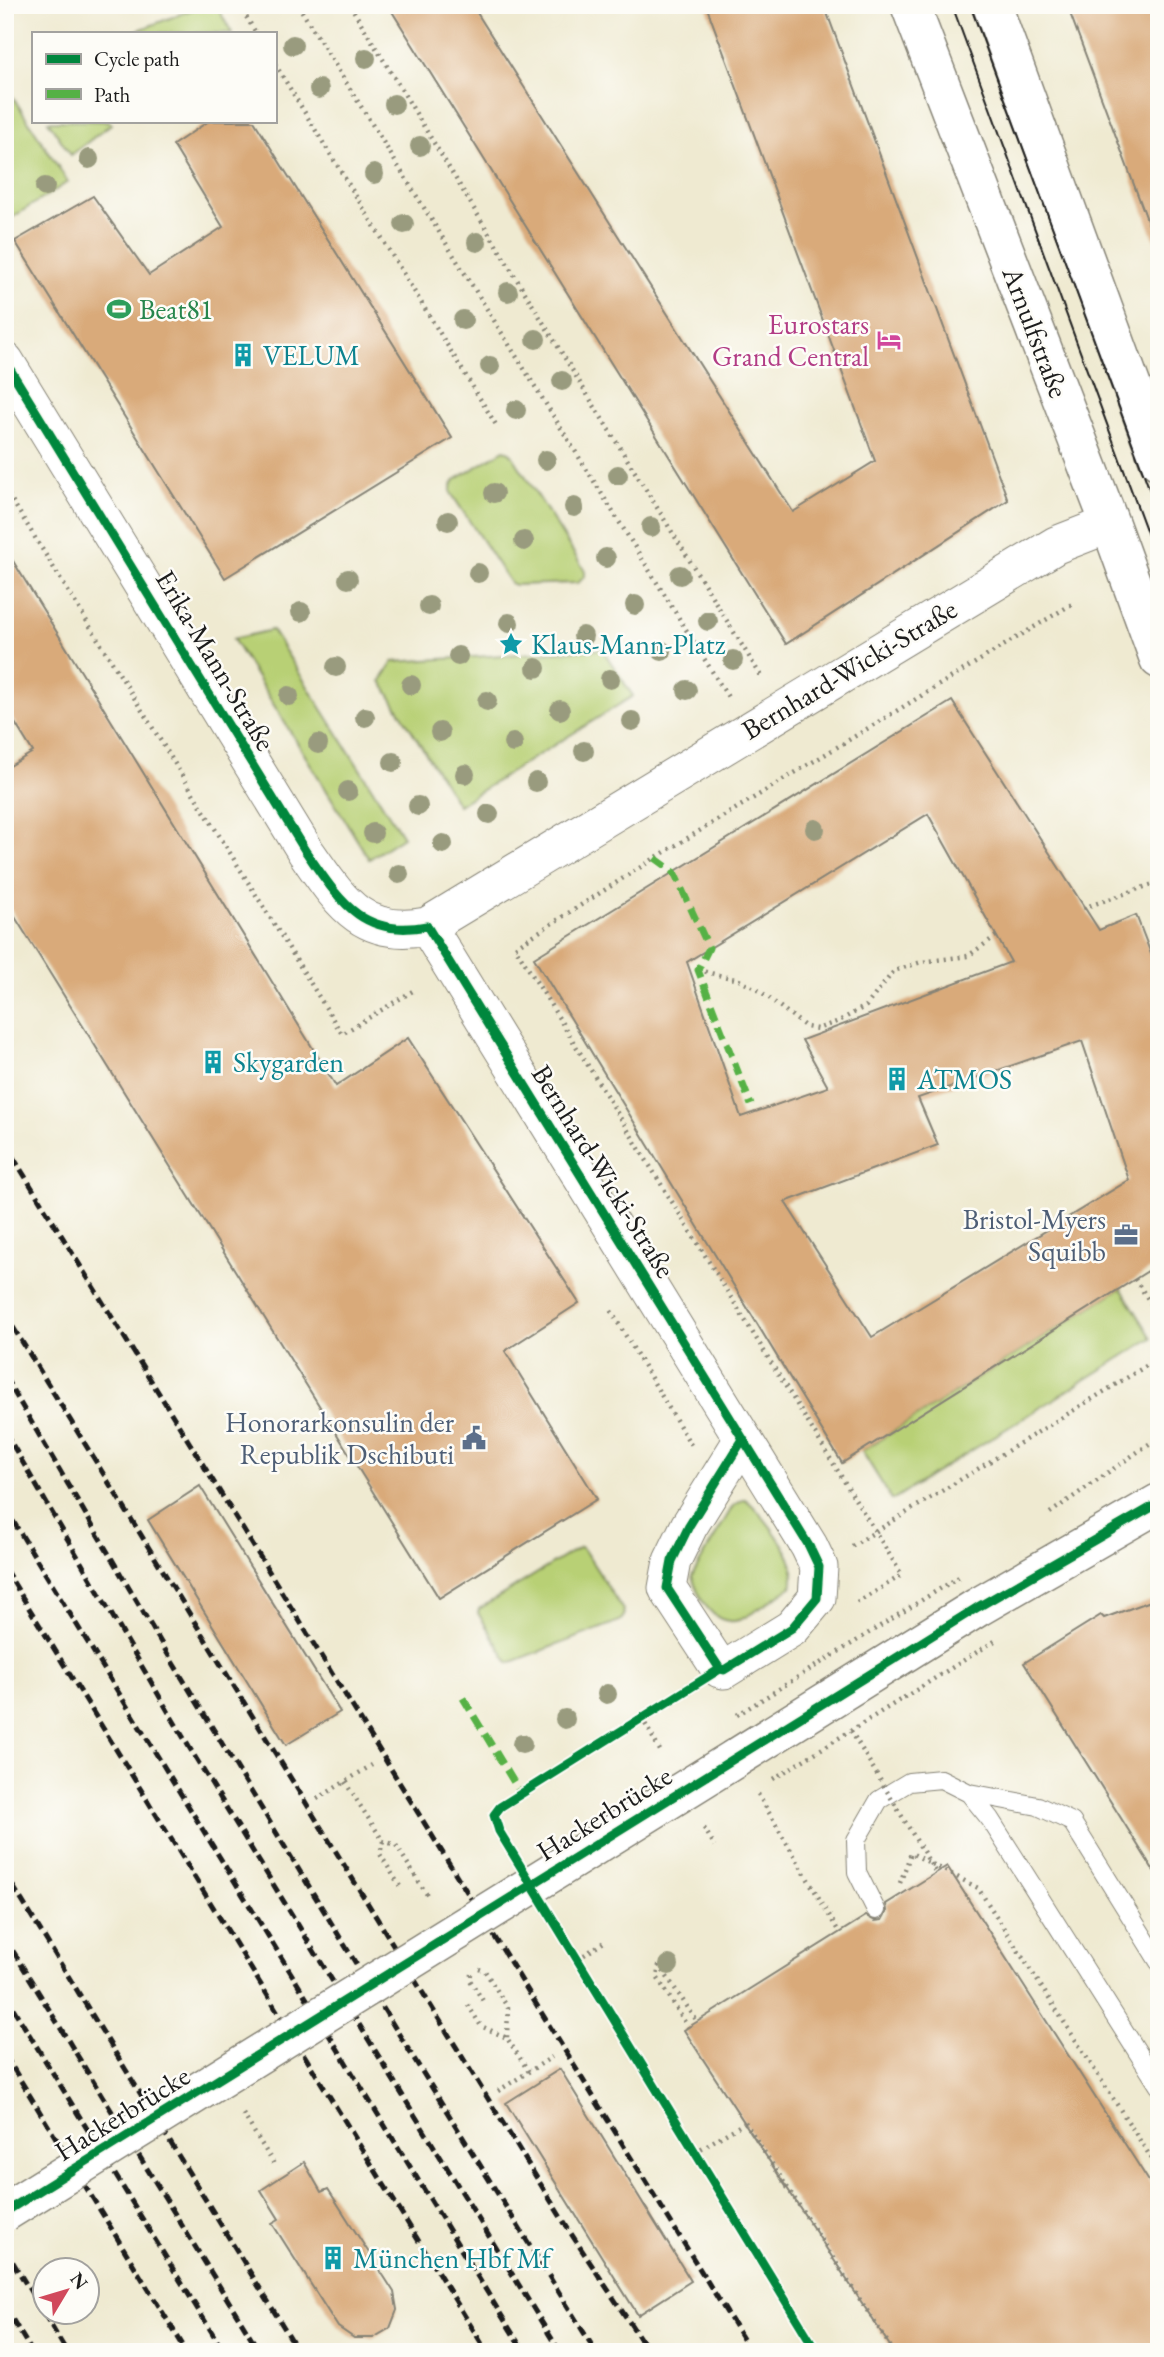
<svg xmlns="http://www.w3.org/2000/svg" width="1164" height="2357" viewBox="0 0 1164 2357" font-family="'EB Garamond',serif">
  <style>
    .green { fill: #b8d075; stroke: #6a7648; stroke-width: 2 }
    .building { fill: #d9aa7a; fill-rule: evenodd }
    .lines { fill: none; stroke-linecap: round; stroke-linejoin: round }
    .lane-casing { stroke: #868376; stroke-width: 20 }
    .street-casing { stroke: #868376; stroke-width: 39 }
    .secondary-casing { stroke: #868376; stroke-width: 41 }
    .path { stroke: #868376; stroke-width: 4.5; stroke-dasharray: 2 5; stroke-linecap: butt }
    .lane { stroke: #fff; stroke-width: 18 }
    .street { stroke: #fff; stroke-width: 37 }
    .secondary { stroke: #fff; stroke-width: 38 }
    .tram { stroke: #1c1c1c; stroke-width: 2 }
    .rail { stroke: #1c1c1c; stroke-width: 5; stroke-dasharray: 10 5; stroke-linecap: butt }
    .secondary-bridge-casing { stroke: #868376; stroke-width: 41; stroke-linecap: butt }
    .path-bridge { stroke: #868376; stroke-width: 4.5; stroke-dasharray: 2 5; stroke-linecap: butt }
    .secondary-bridge { stroke: #fff; stroke-width: 38 }
    .quiet { stroke: #55b145; stroke-width: 7; stroke-dasharray: 14 7; stroke-linecap: butt }
    .cycleway-casing { stroke: #fdfcf7; stroke-width: 13 }
    .cycleway { stroke: #00873e; stroke-width: 9 }
    .tree { fill: #999b7e }
    .labels { text-anchor: middle; dominant-baseline: central; stroke-width: 5; stroke-linejoin: round; paint-order: stroke }
    .leisure-label { font-size: 28px; fill: #27864d; stroke: #fdfcf7; text-anchor: start }
    .hotel-label { font-size: 28px; fill: #b23c85; stroke: #fdfcf7; text-anchor: end }
    .street-label { font-size: 28px; fill: #1c1c1c; stroke: #fdfcf7 }
    .culture-label { font-size: 28px; fill: #0d838f; stroke: #fdfcf7; text-anchor: start }
    .service-label { font-size: 28px; fill: #4e5e75; stroke: #fdfcf7; text-anchor: end }
  </style>
  <rect width="100%" height="100%" fill="#fdfcf7"/>
  <filter id="ink" filterUnits="userSpaceOnUse"><feTurbulence type="fractalNoise" baseFrequency=".0143" numOctaves="2"/><feDisplacementMap in="SourceGraphic" scale="14" xChannelSelector="R" yChannelSelector="G"/><feConvolveMatrix kernelMatrix="1 2 1 2 8 2 1 2 1" color-interpolation-filters="sRGB"/></filter>
  <filter id="wash" filterUnits="userSpaceOnUse"><feTurbulence type="fractalNoise" baseFrequency=".00686" numOctaves="4" result="noise"/><feDisplacementMap in="SourceGraphic" scale="28" xChannelSelector="R" yChannelSelector="G"/><feGaussianBlur stdDeviation="1.57" result="paint"/><feColorMatrix in="noise" values="0 0 0 0 0 0 0 0 0 0 0 0 0 0 0 0 0 1.4 0 .05"/><feComposite in="paint" operator="in"/></filter>
  <g filter="url(#wash)">
    <rect width="100%" height="100%" fill="#efead1"/>
    <path class="green" d="M204,5h12l16,28h-101z
      M5,85l63,97 -63,40z
      M48,121h61l2,3 -40,31z
      M504,450l6,2 4,6 71,113v5l-7,7 -63,2 -5,-2 -59,-90v-6l4,-7z
      M272,630l131,207 -34,22 -136,-220z
      M602,649l31,47 -175,109 -77,-124 12,-19z
      M1121,1288l31,50 -260,162 -30,-49z
      M745,1499c14,10 39,44 46,61 4,10 2,18 0,27 -11,7 -42,30 -52,33 -26,8 -42,-25 -47,-44l41,-70z
      M580,1547l4,3 39,60 1,6 -4,5 -111,42 -31,-50 1,-4z"/>
    <g id="blocks">
      <path class="building" d="M388,5h84l321,507 82,-51 -169,-456h118l184,495 -222,144z
        M1067,5h82l10,28v207l-4,1z
        M209,121h45l198,317 -227,140 -210,-337 78,-45 56,79 74,-48 -50,-82z
        M5,548l331,538 72,-48 171,265 -74,48 92,148 -158,99 -434,-697v-132l28,-17 -28,-45z
        M952,701l147,229 37,-15 23,60v289l-317,199 -308,-505zM928,814l83,148 -209,78 26,47 -87,30 -54,-155zM1082,1041l47,139 -257,157 -87,-135 153,-57 -20,-47z
        M200,1486l140,226 -54,33 -138,-225z
        M1159,1598v281l-135,-216 77,-48 3,3z
        M947,1866l212,331v155h-265l-210,-322 182,-114 9,5 7,-1 5,-9 -1,-7z
        M560,2069l131,212 -53,34 -132,-212z
        M304,2162l17,30 7,-3 66,103 3,18 -7,18 -17,10h-19l-16,-11 -66,-104 7,-4 -18,-29z"/>
    </g>
  </g>
  <g filter="url(#ink)">
    <use href="#blocks" fill-opacity="0" stroke="#868376" stroke-width="2"/>
    <g class="lines">
      <g class="lane-casing">
        <path id="lane" d="M969,1793l21,26 169,267
          M876,1910l-19,-38 -1,-32 23,-40 30,-18 32,-3 28,14 69,13 34,16 87,140"/>
      </g>
      <g class="street-casing">
        <path id="street" d="M5,361l301,491c33,47 55,87 121,74l629,-381 54,-21
          M427,926l382,620 10,21 -2,31 -25,30 -68,42 -4,-1 -53,-81 5,-27 17,-35 54,-87"/>
      </g>
      <g class="secondary-casing">
        <path id="secondary" d="M910,5l200,519 49,135
          M992,5l167,456
          M736,1758l242,-151 181,-104"/>
      </g>
      <path class="path" d="M239,5l17,28
        M298,5l430,692
        M350,5l227,373 184,298
        M275,64l223,364
        M5,489l337,545 74,-45
        M1083,908l76,-26
        M698,970l41,10 21,11 46,36 11,2 22,-8 27,-15 28,-35 27,-9 47,-6 28,-20
        M1135,1279l24,37
        M611,1311l80,134
        M1050,1513l109,-76
        M852,1546l307,-188
        M857,1603l45,-28 -387,-628 140,-89 417,-254
        M642,1718l20,36
        M345,1782l38,59 13,4 33,53
        M758,1794l81,138
        M317,1799l55,-34
        M704,1828l11,18
        M383,1841l-3,13 21,34
        M900,1883l11,-30 67,35 181,282
        M578,1959l26,-17
        M659,1965l-2,12 31,50
        M659,1965l38,56
        M479,1969l6,2 23,37 -1,30
        M471,1974l-1,6 15,24
        M468,2005l13,21 26,12 22,34
        M498,2091l54,-34
        M243,2114l31,50
        M745,2122l149,230
        M695,2152l51,-30"/>
      <use href="#lane" class="lane"/>
      <use href="#street" class="street"/>
      <use href="#secondary" class="secondary"/>
      <path class="tram" d="M952,5l207,560
        M970,5l189,510"/>
      <path class="rail" d="M5,1144l746,1208
        M5,1314l565,918 79,120
        M5,1377l165,281 230,378 196,316
        M5,1432l184,315 371,605
        M5,1508l519,844
        M5,1569l482,783
        M5,1873l294,479
        M5,1938l255,414
        M5,1995l219,357
        M5,2055l182,297
        M5,2249l62,103
        M5,2307l27,45"/>
      <g class="secondary-bridge-casing">
        <path id="secondary-bridge" d="M5,2212l731,-454"/>
      </g>
      <path class="path-bridge" d="M737,1715l222,-138
        M851,1731l85,142
        M773,1779l225,-140"/>
      <use href="#secondary-bridge" class="secondary-bridge"/>
      <path class="quiet" d="M655,858l19,14 35,76 -11,22 53,135
        M463,1698l58,96"/>
      <g class="cycleway-casing">
        <path id="cycleway" d="M5,361l301,491c33,47 55,87 121,74l382,620 10,21 -2,31 -25,30 -68,42 -4,-1 -220,138 -6,8 5,16 318,521
          M720,1669l-53,-81 5,-27 17,-35 54,-87
          M5,2212l973,-605 181,-104"/>
      </g>
      <use href="#cycleway" class="cycleway"/>
    </g>
    <g class="tree">
      <circle cx="293" cy="45" r="10"/>
      <circle cx="366" cy="58" r="10"/>
      <circle cx="319" cy="89" r="10"/>
      <circle cx="394" cy="104" r="10"/>
      <circle cx="420" cy="146" r="10"/>
      <circle cx="89" cy="159" r="10"/>
      <circle cx="374" cy="174" r="10"/>
      <circle cx="45" cy="187" r="10"/>
      <circle cx="404" cy="224" r="10"/>
      <circle cx="477" cy="242" r="10"/>
      <circle cx="508" cy="292" r="10"/>
      <circle cx="463" cy="320" r="10"/>
      <circle cx="536" cy="339" r="10"/>
      <circle cx="490" cy="366" r="10"/>
      <circle cx="562" cy="381" r="10"/>
      <circle cx="516" cy="410" r="10"/>
      <circle cx="546" cy="460" r="10"/>
      <circle cx="618" cy="475" r="10"/>
      <circle cx="494" cy="493" r="10"/>
      <circle cx="574" cy="507" r="10"/>
      <circle cx="448" cy="521" r="10"/>
      <circle cx="651" cy="527" r="10"/>
      <circle cx="524" cy="541" r="10"/>
      <circle cx="606" cy="558" r="10"/>
      <circle cx="478" cy="573" r="10"/>
      <circle cx="680" cy="575" r="10"/>
      <circle cx="348" cy="579" r="10"/>
      <circle cx="635" cy="605" r="10"/>
      <circle cx="429" cy="606" r="10"/>
      <circle cx="301" cy="612" r="10"/>
      <circle cx="708" cy="621" r="10"/>
      <circle cx="509" cy="623" r="10"/>
      <circle cx="583" cy="636" r="10"/>
      <circle cx="662" cy="651" r="10"/>
      <circle cx="458" cy="656" r="10"/>
      <circle cx="733" cy="660" r="10"/>
      <circle cx="336" cy="667" r="10"/>
      <circle cx="536" cy="668" r="10"/>
      <circle cx="610" cy="679" r="10"/>
      <circle cx="411" cy="685" r="10"/>
      <circle cx="687" cy="690" r="10"/>
      <circle cx="289" cy="696" r="10"/>
      <circle cx="487" cy="701" r="10"/>
      <circle cx="560" cy="710" r="10"/>
      <circle cx="365" cy="717" r="10"/>
      <circle cx="632" cy="721" r="10"/>
      <circle cx="440" cy="732" r="10"/>
      <circle cx="513" cy="743" r="10"/>
      <circle cx="318" cy="744" r="10"/>
      <circle cx="584" cy="751" r="10"/>
      <circle cx="393" cy="762" r="10"/>
      <circle cx="465" cy="774" r="10"/>
      <circle cx="536" cy="782" r="10"/>
      <circle cx="348" cy="791" r="10"/>
      <circle cx="418" cy="806" r="10"/>
      <circle cx="489" cy="814" r="10"/>
      <circle cx="815" cy="829" r="10"/>
      <circle cx="373" cy="833" r="10"/>
      <circle cx="443" cy="844" r="10"/>
      <circle cx="399" cy="874" r="10"/>
      <circle cx="607" cy="1694" r="10"/>
      <circle cx="565" cy="1719" r="10"/>
      <circle cx="522" cy="1744" r="10"/>
      <circle cx="669" cy="1965" r="10"/>
    </g>
  </g>
  <defs>
    <g id="stadium-bare" transform="scale(1.89)"><path d="M0-5a6.5 5 0 1 0 0 10a6.5 5 0 1 0 0-10ZM-3.5-1.8h7v3.6h-7Z" fill="#2e9e5b" stroke="#fdfcf7" stroke-width="2.5" paint-order="stroke"/></g>
    <g id="hotel-bare" transform="scale(1.89)"><path d="M-6-4.5h1.5V1H6V5H4.5V3h-9V5H-6ZM-4 0a1.8 1.8 0 1 1 3.6 0ZM.5 0V-2.5h3Q6-2.5 6 0Z" fill="#d1479c" stroke="#fdfcf7" stroke-width="2.5" paint-order="stroke"/></g>
    <g id="building-bare" transform="scale(1.89)"><path d="M-4-6H4V6H1V3H-1V6H-4ZM-2.5-4.3h1.7v1.8h-1.7ZM.8-4.3h1.7v1.8H.8ZM-2.5-1h1.7V.8h-1.7ZM.8-1h1.7V.8H.8Z" fill="#0f9aa8" stroke="#fdfcf7" stroke-width="2.5" paint-order="stroke"/></g>
    <g id="sight-bare" transform="scale(1.89)"><path d="M0-6L1.8-2.2L6-1.7L2.9 1.2L3.7 5.4L0 3.3L-3.7 5.4L-2.9 1.2L-6-1.7L-1.8-2.2Z" fill="#0f9aa8" stroke="#fdfcf7" stroke-width="2.5" paint-order="stroke"/></g>
    <g id="office-bare" transform="scale(1.89)"><path d="M-6-3h4V-5.5h4V-3h4V5H-6ZM-1-4.5V-3h2v-1.5ZM-6 0V1H6V0Z" fill="#5c6f8a" stroke="#fdfcf7" stroke-width="2.5" paint-order="stroke"/></g>
    <g id="civic-bare" transform="scale(1.89)"><path d="M-.6-6.5H3V-4.5H.6V-3L4-1V1h2V6H-6V1h2V-1L-.6-3ZM-1.2 2.5V6h2.4V2.5Z" fill="#5c6f8a" stroke="#fdfcf7" stroke-width="2.5" paint-order="stroke"/></g>
  </defs>
  <g fill-rule="evenodd">
    <use href="#stadium-bare" x="119" y="309"/>
    <use href="#hotel-bare" x="889" y="340"/>
    <use href="#building-bare" x="243" y="355"/>
    <use href="#sight-bare" x="511" y="644"/>
    <use href="#building-bare" x="213" y="1062"/>
    <use href="#building-bare" x="897" y="1079"/>
    <use href="#office-bare" x="1126" y="1235"/>
    <use href="#civic-bare" x="474" y="1438"/>
    <use href="#building-bare" x="333" y="2258"/>
  </g>
  <g class="labels">
    <g class="leisure-label">
      <text x="139" y="309">Beat81</text>
    </g>
    <g class="hotel-label">
      <text x="869" y="324">Eurostars<tspan x="869" dy="32">Grand Central</tspan></text>
    </g>
    <g class="street-label">
      <text transform="translate(1036 332) rotate(69)">Arnulfstraße</text>
      <text transform="translate(216 660) rotate(59)">Erika-Mann-Straße</text>
      <text transform="translate(849 669) rotate(-31)">Bernhard-Wicki-Straße</text>
      <text transform="translate(604 1171) rotate(58)">Bernhard-Wicki-Straße</text>
      <text transform="translate(604 1813) rotate(-32)">Hackerbrücke</text>
      <text transform="translate(122 2113) rotate(-32)">Hackerbrücke</text>
    </g>
    <g class="culture-label">
      <text x="263" y="355">VELUM</text>
      <text x="531" y="644">Klaus-Mann-Platz</text>
      <text x="233" y="1062">Skygarden</text>
      <text x="917" y="1079">ATMOS</text>
      <text x="353" y="2258">München Hbf Mf</text>
    </g>
    <g class="service-label">
      <text x="1106" y="1219">Bristol-Myers<tspan x="1106" dy="32">Squibb</tspan></text>
      <text x="454" y="1422">Honorarkonsulin der<tspan x="454" dy="32">Republik Dschibuti</tspan></text>
    </g>
  </g>
  <rect width="1164" height="2357" fill="none" stroke="#fdfcf7" stroke-width="28"/>
  <rect x="32" y="32" width="245" height="91" fill="#fdfcf7" stroke="#a3a29f" stroke-width="2"/>
  <rect x="46" y="54" width="35" height="10" fill="#00873e" stroke="#a3a29f" stroke-width="2"/>
  <text x="94" y="66" font-size="21" fill="#1c1c1c">Cycle path</text>
  <rect x="46" y="89" width="35" height="10" fill="#55b145" stroke="#a3a29f" stroke-width="2"/>
  <text x="94" y="102" font-size="21" fill="#1c1c1c">Path</text>
  <g transform="translate(66 2291) rotate(52)"><circle r="33" fill="#fdfcf7" stroke="#a3a29f" stroke-width="2"/>
  <path d="M0-5L12 26L0 18L-12 26Z" fill="#d1495b"/>
  <text y="-10" font-size="19" font-weight="bold" text-anchor="middle" fill="#1c1c1c">N</text>
  </g>
</svg>
